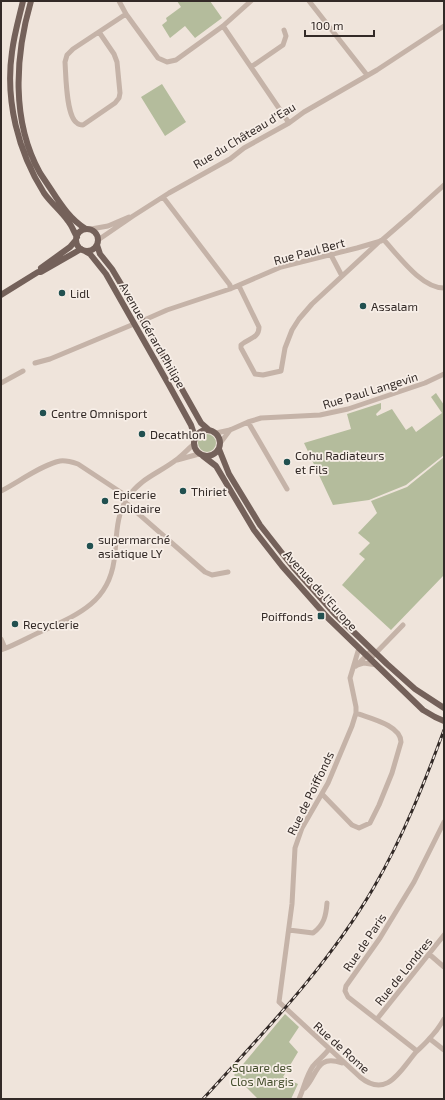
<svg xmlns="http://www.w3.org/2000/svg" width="445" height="1100" viewBox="0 0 445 1100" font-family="'Exo 2',sans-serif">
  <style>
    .green { fill: #b4bc9c }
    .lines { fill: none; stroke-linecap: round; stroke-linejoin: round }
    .minor { stroke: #c5b3a8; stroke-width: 5 }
    .major { stroke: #74615a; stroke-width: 6 }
    .rail-casing { stroke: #332a27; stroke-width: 3 }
    .rail { stroke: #f7eee7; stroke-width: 1.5; stroke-dasharray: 4.5; stroke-linecap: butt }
    .poi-dot { fill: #215050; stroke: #f7eee7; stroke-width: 1.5 }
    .labels { text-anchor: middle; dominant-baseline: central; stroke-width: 3.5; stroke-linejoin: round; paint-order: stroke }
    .street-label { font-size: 12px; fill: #332a27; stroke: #f7eee7 }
    .poi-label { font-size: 12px; fill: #332a27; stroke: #f7eee7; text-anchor: start }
    .park-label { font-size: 12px; fill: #454f2e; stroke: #f7eee7 }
  </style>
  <rect width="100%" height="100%" fill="#efe4db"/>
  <path class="green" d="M177,1h33l12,17 -27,20 -10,-12 -15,12 -8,-13 5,-4 -1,-3 15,-11z
    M162,84l24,38 -21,14 -24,-39z
    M436,393l8,12v50l-38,30 -37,15 -36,5 -29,-62 47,-14 -4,-15 34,-11v6l-5,5 1,2 15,-7 14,21 6,-4 4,6 26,-19 -11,-16z
    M198 443a9 9 0 1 1 18 0a9 9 0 1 1-18 0Z
    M444,457v118l-53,55 -49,-45 23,-26 -6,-5 11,-11 -12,-10 19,-20 -6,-12 36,-14z
    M285,1014l14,13 -10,15 9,10 -15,25 15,7 -7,15h-33l-24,-24z"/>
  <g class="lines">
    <path class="minor" d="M119,1l7,13 32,44 9,4 9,-2 47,-34 28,-25
      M309,1l58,74
      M223,26l66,97
      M99,32l15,22 3,8 3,31 -1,5 -4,5 -32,22c-2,0 -4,0 -6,-2 -11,-7 -11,-47 -12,-61l2,-7 6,-6 53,-35
      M251,67l32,-22 3,-9 -2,-6
      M163,197l67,88v4
      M91,229l17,-3 21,-9
      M383,239c15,16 38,49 61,49
      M98,240l35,-24 36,-23 61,-34 14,-11 45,-25 15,-11 73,-42 67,-44
      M331,255l11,21
      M239,286l20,41c0,12 -11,11 -18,18v3l14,26 8,1 18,-4 4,-23 7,-18 7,-11 13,-15 68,-63
      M142,321l25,-11 63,-21 51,-22 76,-19 24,-7 30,-26 33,-30
      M35,363l15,-4 84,-35
      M1,383l22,-12
      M248,422l39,67
      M216,433l14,-3 18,-8 13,-4 59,-3 28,-6 77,-26 19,-9
      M221,442l9,-12
      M177,460l22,-6
      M1,491c16,-8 42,-27 59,-30 6,-1 12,1 18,3l50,33
      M125,502l80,70 7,3 16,-3
      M1,639l4,9
      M359,648l-9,30 6,29v6l-4,13 -24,57 -26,45 -7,20 -3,56 -13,98 81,75c27,22 40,-6 56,-25 4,-4 9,-8 13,-13 6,-6 11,-13 15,-20
      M1,650c14,-5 28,-13 41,-19 35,-16 66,-28 72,-70 3,-21 1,-46 14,-64 13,-19 31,-24 48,-37 6,-4 12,-11 18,-16
      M370,659l33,-34
      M358,665l6,-2 13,2
      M356,666l16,-16
      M322,794l30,31 7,3 11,-5 9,-18 13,-32 9,-31c0,-17 -32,-24 -45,-29
      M289,930l24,3c11,-8 13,-17 14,-30
      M429,954l15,13
      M377,1019l67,-84
      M430,1039l14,11
      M417,1051l-69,-54 -3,-6 1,-5 34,-48 20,-33 14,-23 30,-60
      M305,1088c13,-14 11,-34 37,-25
      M299,1099c5,-11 7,-23 14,-33 5,-6 11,-10 16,-17"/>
    <path class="major" d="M23,1c-4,17 -9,34 -11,51 -7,48 6,100 32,141 7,10 17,18 24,28 4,5 6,11 9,16
      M31,1c-16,55 -20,120 9,172 4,6 8,12 12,18 9,14 19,29 34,38
      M76 240a11 11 0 1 1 22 0a11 11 0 1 1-22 0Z
      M97,245l3,9 12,15 40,67 49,87 8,7
      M83,250l7,4 16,20 63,111 22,40 4,12
      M41,268l29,-21 6,-7
      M1,295l37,-23h3l40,-23
      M194 443a13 13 0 1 1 26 0a13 13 0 1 1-26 0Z
      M219,449l10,25 31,51 33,42 41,46 53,51 28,25 29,19
      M203,456l13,10 38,64 28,36 46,52 95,92 12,7 9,4"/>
    <g class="rail-casing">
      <path id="rail" d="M203,1099c61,-67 125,-133 171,-212 29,-50 50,-103 70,-157"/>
    </g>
    <use href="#rail" class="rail"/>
  </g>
  <g class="poi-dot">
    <circle cx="62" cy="293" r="4"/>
    <circle cx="363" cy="306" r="4"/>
    <circle cx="43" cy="413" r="4"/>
    <circle cx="142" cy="434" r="4"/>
    <circle cx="287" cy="462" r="4"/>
    <circle cx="183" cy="491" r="4"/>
    <circle cx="105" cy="501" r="4"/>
    <circle cx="90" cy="546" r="4"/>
    <rect x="317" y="612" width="8" height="8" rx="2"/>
    <circle cx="15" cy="624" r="4"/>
  </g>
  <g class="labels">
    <g class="street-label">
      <text transform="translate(244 135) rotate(-31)">Rue du Château d'Eau</text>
      <text transform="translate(309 251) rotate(-15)">Rue Paul Bert</text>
      <text transform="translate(153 335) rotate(60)">Avenue Gérard Philipe</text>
      <text transform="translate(370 390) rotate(-17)">Rue Paul Langevin</text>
      <text transform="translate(321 590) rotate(48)">Avenue de l'Europe</text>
      <text transform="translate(310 793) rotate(-64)">Rue de Poiffonds</text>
      <text transform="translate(364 942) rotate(-56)">Rue de Paris</text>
      <text transform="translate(403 971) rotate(-51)">Rue de Londres</text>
      <text transform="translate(342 1047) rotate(42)">Rue de Rome</text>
    </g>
    <g class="poi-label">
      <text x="70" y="293">Lidl</text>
      <text x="371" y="306">Assalam</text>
      <text x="51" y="413">Centre Omnisport</text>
      <text x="150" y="434">Decathlon</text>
      <text x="295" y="455">Cohu Radiateurs<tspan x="295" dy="14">et Fils</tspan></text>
      <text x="191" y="491">Thiriet</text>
      <text x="113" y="494">Epicerie<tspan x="113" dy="14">Solidaire</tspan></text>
      <text x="98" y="539">supermarché<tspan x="98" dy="14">asiatique LY</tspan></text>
      <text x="313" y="616" text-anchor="end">Poiffonds</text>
      <text x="23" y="624">Recyclerie</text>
    </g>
    <g class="park-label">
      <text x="262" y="1067">Square des<tspan x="262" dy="14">Clos Margis</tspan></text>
    </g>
  </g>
  <rect width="445" height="1100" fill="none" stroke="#332a27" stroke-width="4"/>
  <path d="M305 30v6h69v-6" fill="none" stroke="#332a27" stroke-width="2"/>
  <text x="311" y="30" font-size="12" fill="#332a27" stroke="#f7eee7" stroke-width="3" paint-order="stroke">100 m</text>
</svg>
